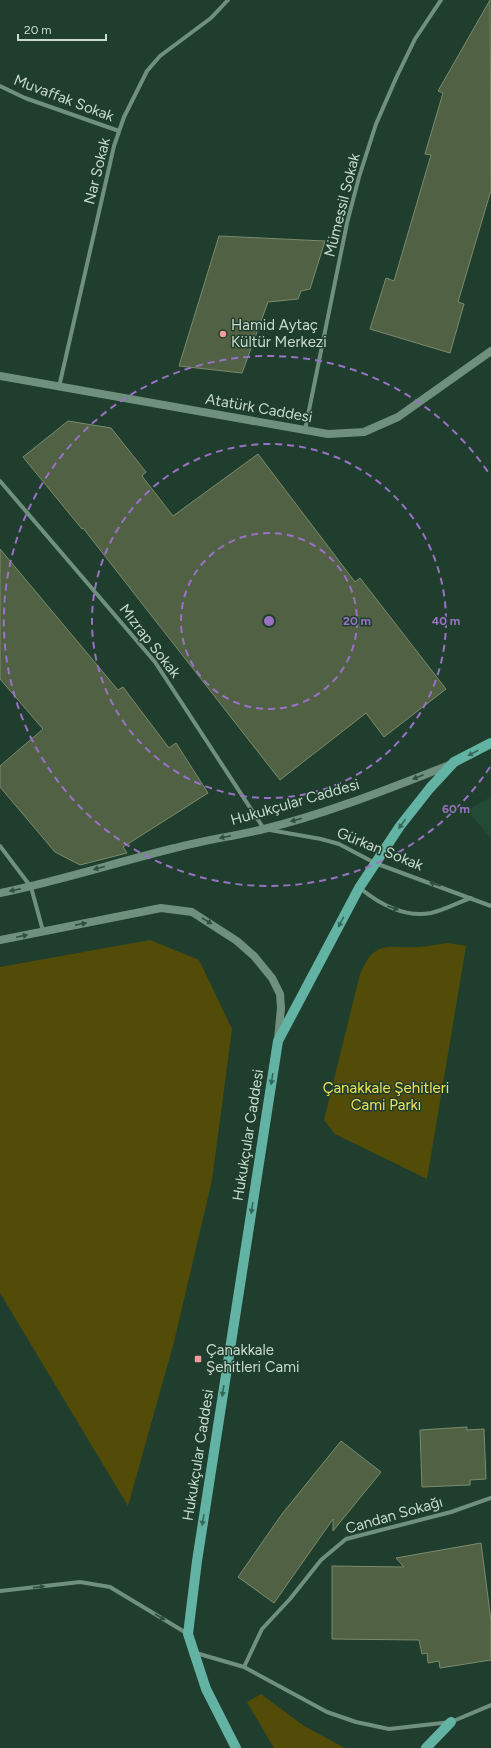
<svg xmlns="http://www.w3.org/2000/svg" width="491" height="1748" viewBox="0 0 491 1748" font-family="Figtree,sans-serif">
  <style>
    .built { fill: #224a35 }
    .green { fill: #534c08 }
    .building { fill: #516144; stroke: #7b8b6d }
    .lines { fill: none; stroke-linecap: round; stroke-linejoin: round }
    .street { stroke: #6e907c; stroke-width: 4 }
    .secondary { stroke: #6e907c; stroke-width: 8 }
    .primary { stroke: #63b3a5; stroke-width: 10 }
    .oneway { fill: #376757 }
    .oneway2 { fill: #2f4e3d }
    .ring { fill: none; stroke: #9a72c5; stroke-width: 2; stroke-dasharray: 7 5 }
    .poi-dot { fill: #f59b9c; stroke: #1f3e2d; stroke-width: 1.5 }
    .labels { text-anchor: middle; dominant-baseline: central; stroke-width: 3; stroke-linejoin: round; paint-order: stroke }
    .street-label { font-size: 15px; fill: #c8dacf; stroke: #1f3e2d }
    .poi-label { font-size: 15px; fill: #c8dacf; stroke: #1f3e2d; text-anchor: start }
    .park-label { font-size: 15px; fill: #f2e253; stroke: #1f3e2d }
    .centre { fill: #9a72c5; stroke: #1f3e2d; stroke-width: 2 }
    .ring-label { font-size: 12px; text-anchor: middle; font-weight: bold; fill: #9a72c5; stroke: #1f3e2d; stroke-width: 3; stroke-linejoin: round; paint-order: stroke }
  </style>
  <rect width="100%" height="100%" fill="#1f3e2d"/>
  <path class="built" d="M491,797v42l-24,-29z"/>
  <path class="green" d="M150,940l49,20 33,69 -20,151 -38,162 -46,164 -128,-213v-326z
    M448,943l18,3 -39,233 -92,-45 -11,-14 36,-146c4,-8 8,-18 16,-23 11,-7 28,-3 41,-4 10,0 21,-3 31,-4z
    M261,1694l43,32 41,22h-71l-27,-46z"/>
  <path class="building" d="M490,0l1,190 -33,112 6,2 -14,49 -80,-24 16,-51 8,3 37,-126 -6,-1 18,-61 -5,-2z
    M219,236l106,5 -15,48 -9,2 -3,8 -30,3 -26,71 -63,-7z
    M68,421l43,7 35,44 -4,4 31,40 85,-62 97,128 5,-4 86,111 -62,48 -18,-24 -86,67 -197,-252 -1,1 -59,-72z
    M0,549l118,141 5,-3 46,61 7,-5 32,50 -85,54 4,6 -47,12 -25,-13 -55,-65v-21l43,-37 -43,-50z
    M467,1427v3l17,-1 2,50 -16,1v5l-48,2 -2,-57z
    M341,1441l40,31 -48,59v-12l-59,84 -36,-26 44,-63z
    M481,1543l10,78v39l-51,8 -1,-7 -11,2 -1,-10 -5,1 -3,-14 -87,-1v-73l72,1 -8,-9z"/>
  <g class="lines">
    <path class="street" d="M0,86l25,12 94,33
      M59,387l55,-241 10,-29 23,-46 13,-15 51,-38 17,-18
      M305,430l42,-207 12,-46 17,-53 21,-48 18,-37 26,-39
      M0,481l155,181 109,167 57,10 18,5 36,19 116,43
      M0,846l31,41 12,44
      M360,888c19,16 45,30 71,25 13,-3 28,-11 40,-15
      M0,1591l80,-9 30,5 78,47
      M196,1653l48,14 83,45 29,10 33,7 62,-7 40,-17
      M244,1667l18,-38 28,-30 31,-39 25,-21 105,-27 40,-14"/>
    <path class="secondary" d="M0,376l305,54 23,4 36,-2 34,-15 93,-66
      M0,893c59,-12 117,-31 175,-45 30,-8 60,-12 89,-19 65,-16 126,-41 188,-65
      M0,940l161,-32 31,4 45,29 17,15 18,22 8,16 1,14 -3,31"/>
    <path class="primary" d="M236,1748l-30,-59 -18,-55 9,-73 81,-520 81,-153 41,-62 30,-38 24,-26 37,-19
      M426,1748l25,-26"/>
  </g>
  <defs><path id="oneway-solid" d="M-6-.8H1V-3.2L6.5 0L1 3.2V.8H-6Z"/></defs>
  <g class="oneway">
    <use href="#oneway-solid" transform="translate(473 753) rotate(152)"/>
    <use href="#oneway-solid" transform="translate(402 824) rotate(126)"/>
    <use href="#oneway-solid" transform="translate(341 922) rotate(118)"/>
    <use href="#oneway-solid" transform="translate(272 1079) rotate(99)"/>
    <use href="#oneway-solid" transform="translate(252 1208) rotate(99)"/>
    <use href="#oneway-solid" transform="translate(223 1391) rotate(99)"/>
    <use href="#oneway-solid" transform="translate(203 1520) rotate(99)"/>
  </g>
  <g class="oneway2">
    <use href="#oneway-solid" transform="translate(418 777) rotate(158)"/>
    <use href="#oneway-solid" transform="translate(296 820) rotate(164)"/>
    <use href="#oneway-solid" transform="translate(225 837) rotate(168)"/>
    <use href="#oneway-solid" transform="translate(99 868) rotate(165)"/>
    <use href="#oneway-solid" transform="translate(435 884) rotate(-160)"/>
    <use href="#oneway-solid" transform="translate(15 890) rotate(168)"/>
    <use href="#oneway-solid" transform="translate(393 908) rotate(20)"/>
    <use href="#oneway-solid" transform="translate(207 921) rotate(31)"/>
    <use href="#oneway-solid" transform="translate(81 924) rotate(-11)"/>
    <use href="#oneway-solid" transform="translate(22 936) rotate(-12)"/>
    <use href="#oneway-solid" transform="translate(39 1587) rotate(-6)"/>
    <use href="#oneway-solid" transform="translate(160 1617) rotate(31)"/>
  </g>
  <g class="ring">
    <circle cx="269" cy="621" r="88"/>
    <circle cx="269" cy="621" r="177"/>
    <path d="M490 767A265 265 0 1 1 490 475"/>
  </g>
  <g class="poi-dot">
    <circle cx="223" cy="334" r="4"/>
    <rect x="194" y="1355" width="8" height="8" rx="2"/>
  </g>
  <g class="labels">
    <g class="street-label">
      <text transform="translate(64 98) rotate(21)">Muvaffak Sokak</text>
      <text transform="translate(97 171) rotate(-76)">Nar Sokak</text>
      <text transform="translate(342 205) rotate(-76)">Mümessil Sokak</text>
      <text transform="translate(259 408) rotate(10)">Atatürk Caddesi</text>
      <text transform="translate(150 641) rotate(52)">Mızrap Sokak</text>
      <text transform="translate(295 802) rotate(-16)">Hukukçular Caddesi</text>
      <text transform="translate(380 849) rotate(22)">Gürkan Sokak</text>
      <text transform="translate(248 1135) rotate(-81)">Hukukçular Caddesi</text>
      <text transform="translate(198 1455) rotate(-81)">Hukukçular Caddesi</text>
      <text transform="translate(394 1515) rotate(-16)">Candan Sokağı</text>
    </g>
    <g class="poi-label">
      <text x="231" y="325">Hamid Aytaç<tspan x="231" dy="17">Kültür Merkezi</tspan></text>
      <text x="206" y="1350">Çanakkale<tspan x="206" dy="17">Şehitleri Cami</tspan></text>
    </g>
    <g class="park-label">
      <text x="386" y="1088">Çanakkale Şehitleri<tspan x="386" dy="17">Cami Parkı</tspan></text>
    </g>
  </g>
  <circle cx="269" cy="621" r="6" class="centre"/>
  <g class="ring-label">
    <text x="357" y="625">20 m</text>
    <text x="446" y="625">40 m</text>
    <text x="456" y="813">60 m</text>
  </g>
  <path d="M18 34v6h88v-6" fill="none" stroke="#c8dacf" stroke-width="2"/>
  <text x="24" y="34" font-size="12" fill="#c8dacf" stroke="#1f3e2d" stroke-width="3" paint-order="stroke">20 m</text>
</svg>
